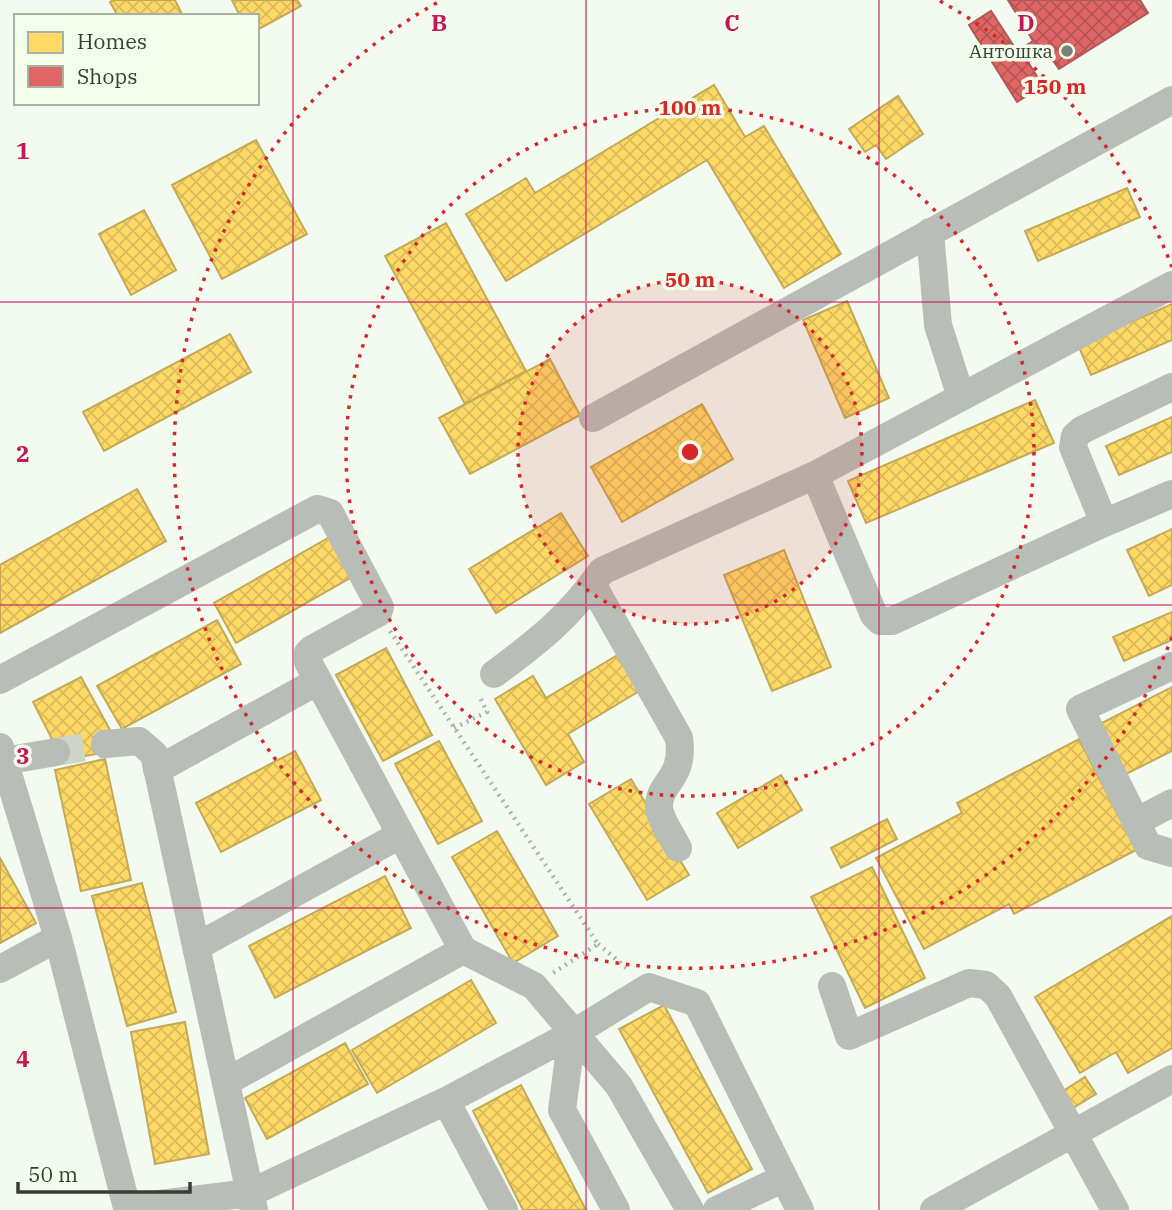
<svg xmlns="http://www.w3.org/2000/svg" width="1172" height="1210" viewBox="0 0 1172 1210" font-family="'IBM Plex Serif',serif">
  <style>
    .homes { fill: url(#homes-cross-hatch); stroke: #c3aa57; stroke-width: 2 }
    .shops { fill: url(#shops-cross-hatch); stroke: #ae5a57; stroke-width: 2 }
    .lines { fill: none; stroke-linecap: round; stroke-linejoin: round }
    .minor-tunnel { stroke: #ced4ca; stroke-width: 28; stroke-dasharray: 28 14; stroke-linecap: butt }
    .path { stroke: #afb3ae; stroke-width: 4.5; stroke-dasharray: 2 5; stroke-linecap: butt }
    .minor { stroke: #b8bdb7; stroke-width: 28 }
    .grid { fill: none; stroke: #c2185b; stroke-width: 2; stroke-opacity: 0.55 }
    .ring { fill: none; stroke: #d62828; stroke-width: 3.5; stroke-dasharray: 3.5 7 }
    .poi-dot { fill: #798075; stroke: #f2feeb; stroke-width: 2.5 }
    .labels { text-anchor: middle; dominant-baseline: central; stroke-width: 7; stroke-linejoin: round; paint-order: stroke }
    .poi-label { font-size: 19px; fill: #383e34; stroke: #f2feeb; text-anchor: end }
    .grid-label { font-size: 23px; text-anchor: middle; font-weight: bold; fill: #c2185b; stroke: #f2feeb; stroke-width: 7; stroke-linejoin: round; paint-order: stroke }
    .centre { fill: #d62828; stroke: #f2feeb; stroke-width: 3.5 }
    .ring-label { font-size: 21px; text-anchor: middle; font-weight: bold; fill: #d62828; stroke: #f2feeb; stroke-width: 7; stroke-linejoin: round; paint-order: stroke }
  </style>
  <defs>
    <pattern id="homes-cross-hatch" width="8" height="8" patternUnits="userSpaceOnUse" patternTransform="scale(1.75)"><rect width="8" height="8" fill="#ffd966"/><path d="M0 0l8 8M0 8l8-8" fill="none" stroke="#dbbb59"/></pattern>
    <pattern id="shops-cross-hatch" width="8" height="8" patternUnits="userSpaceOnUse" patternTransform="scale(1.75)"><rect width="8" height="8" fill="#e06666"/><path d="M0 0l8 8M0 8l8-8" fill="none" stroke="#b75555"/></pattern>
  </defs>
  <rect width="100%" height="100%" fill="#f3faef"/>
  <path class="homes" d="M113,0h62l8,16h-65l-8,-14z
    M232,0h65l4,6 -44,24v-14h-17z
    M714,85l31,52 19,-11 77,128 -57,34 -77,-128 -201,121 -40,-67 60,-36 9,15z
    M898,96l25,38 -37,25 -10,-14 -11,7 -16,-23z
    M256,140l51,94 -85,45 -50,-94z
    M1127,188l13,29 -102,44 -13,-30z
    M144,210l32,60 -45,25 -32,-61z
    M446,223l80,148 -61,33 -80,-148z
    M847,301l42,97 -44,20 -42,-98z
    M1172,304v36l-81,35 -13,-30z
    M230,334l21,38 -147,79 -21,-39z
    M550,359l30,56 -110,59 -31,-56z
    M1035,400l19,43 -188,80 -18,-42z
    M702,404l31,55 -111,63 -31,-55z
    M1172,417v35l-53,23 -13,-29z
    M137,489l29,52 -166,92v-68z
    M561,513l27,43 -92,57 -27,-44z
    M1172,529v56l-23,11 -22,-46z
    M335,534l22,40 -121,69 -22,-40z
    M784,550l47,117 -59,24 -48,-116z
    M1172,612v28l-48,21 -11,-24z
    M217,620l24,44 -119,65 -25,-43z
    M386,648l46,87 -49,26 -47,-86z
    M619,654l22,36 -73,44 16,28 -38,23 -51,-86 38,-23 13,22z
    M81,677l29,53 -3,22 -49,9 -4,-18 -21,-41z
    M1172,687v64l-50,25 -26,-50z
    M1079,739l57,111 -122,64 -5,-10 -85,45 -48,-91 86,-45 -5,-10z
    M439,741l43,80 -44,23 -43,-80z
    M295,751l26,49 -100,52 -25,-49z
    M105,759l26,121 -50,11 -26,-121z
    M781,775l21,35 -64,38 -21,-35z
    M631,779l58,96 -42,25 -58,-96z
    M887,819l10,20 -56,29 -10,-20z
    M497,831l61,105 -45,27 -61,-106z
    M0,858l36,65 -36,20z
    M872,867l53,111 -60,30 -54,-111z
    M385,876l26,52 -136,70 -26,-52z
    M142,883l34,129 -49,14 -35,-130z
    M1172,916v132l-44,25 -12,-21 -36,21 -45,-76z
    M471,980l25,43 -119,70 -25,-43z
    M664,1005l88,164 -44,24 -89,-164z
    M185,1022l24,132 -54,10 -24,-132z
    M345,1043l23,41 -101,55 -22,-41z
    M1085,1077l11,17 -23,14 -10,-17z
    M521,1085l65,125h-63l-50,-99z"/>
  <path class="shops" d="M1008,0h132l8,13 -89,56 -13,-18 -18,11 15,24 -26,16 -48,-77 22,-14 26,40 16,-10z"/>
  <g class="lines">
    <path class="minor-tunnel" d="M56,752l49,-8"/>
    <path class="path" d="M390,631l208,313 -45,29
      M454,728l33,-16 -8,-17
      M598,944l31,26"/>
    <path class="minor" d="M930,232l8,93 23,72
      M593,418l579,-318
      M815,475l59,140 6,6h12l212,-98 -31,-76 2,-11 7,-6 90,-43
      M1104,523l68,-29
      M592,584l87,154c6,41 -20,44 -20,68 0,13 14,31 19,42
      M1172,666l-92,43 68,137 24,7
      M494,674c46,-34 74,-56 108,-103l213,-96 357,-190
      M0,680l317,-171 13,4 50,94 -2,6 -66,36 -4,4v9l155,288 -237,132
      M105,744l34,-3 15,13 96,439 196,-92 58,109
      M0,747l58,191 69,270 123,-15 4,17
      M4,761l52,-9
      M157,770l161,-89
      M1136,822l36,-19
      M196,947l204,-112
      M463,950l71,36 85,100 71,124
      M0,969l58,-31
      M832,986l17,50 120,-53 17,2 12,11 117,214
      M446,1101l126,-67
      M616,1210l-54,-100 10,-76 77,-47 48,16 103,207
      M717,1210l67,-32
      M934,1210l238,-131"/>
  </g>
  <path class="grid" d="M293,0v1210M586,0v1210M879,0v1210M0,302h1172M0,605h1172M0,908h1172"/>
  <circle cx="690" cy="452" r="172" fill="#d62828" fill-opacity=".12"/>
  <g class="ring">
    <circle cx="690" cy="452" r="172"/>
    <circle cx="690" cy="452" r="344"/>
    <path d="M1172 637A516 516 0 1 1 440 1M940 1A516 516 0 0 1 1172 267"/>
  </g>
  <circle class="poi-dot" cx="1067" cy="51" r="7"/>
  <g class="labels">
    <g class="poi-label">
      <text x="1053" y="51">Антошка</text>
    </g>
  </g>
  <g class="grid-label">
    <text x="439" y="31">B</text>
    <text x="732" y="31">C</text>
    <text x="1026" y="31">D</text>
    <text x="23" y="159">1</text>
    <text x="23" y="462">2</text>
    <text x="23" y="764">3</text>
    <text x="23" y="1067">4</text>
  </g>
  <circle cx="690" cy="452" r="10" class="centre"/>
  <g class="ring-label">
    <text x="1055" y="94">150 m</text>
    <text x="690" y="115">100 m</text>
    <text x="690" y="287">50 m</text>
  </g>
  <rect x="14" y="14" width="245" height="91" fill="#f2feeb" stroke="#a8b1a2" stroke-width="2"/>
  <rect x="28" y="32" width="35" height="21" fill="#ffd966" stroke="#a8b1a2" stroke-width="2"/>
  <text x="77" y="49" font-size="21" fill="#383e34">Homes</text>
  <rect x="28" y="66" width="35" height="21" fill="#e06666" stroke="#a8b1a2" stroke-width="2"/>
  <text x="77" y="84" font-size="21" fill="#383e34">Shops</text>
  <path d="M18 1182v10h172v-10" fill="none" stroke="#383e34" stroke-width="3.5"/>
  <text x="28" y="1182" font-size="21" fill="#383e34" stroke="#f2feeb" stroke-width="5" paint-order="stroke">50 m</text>
</svg>
